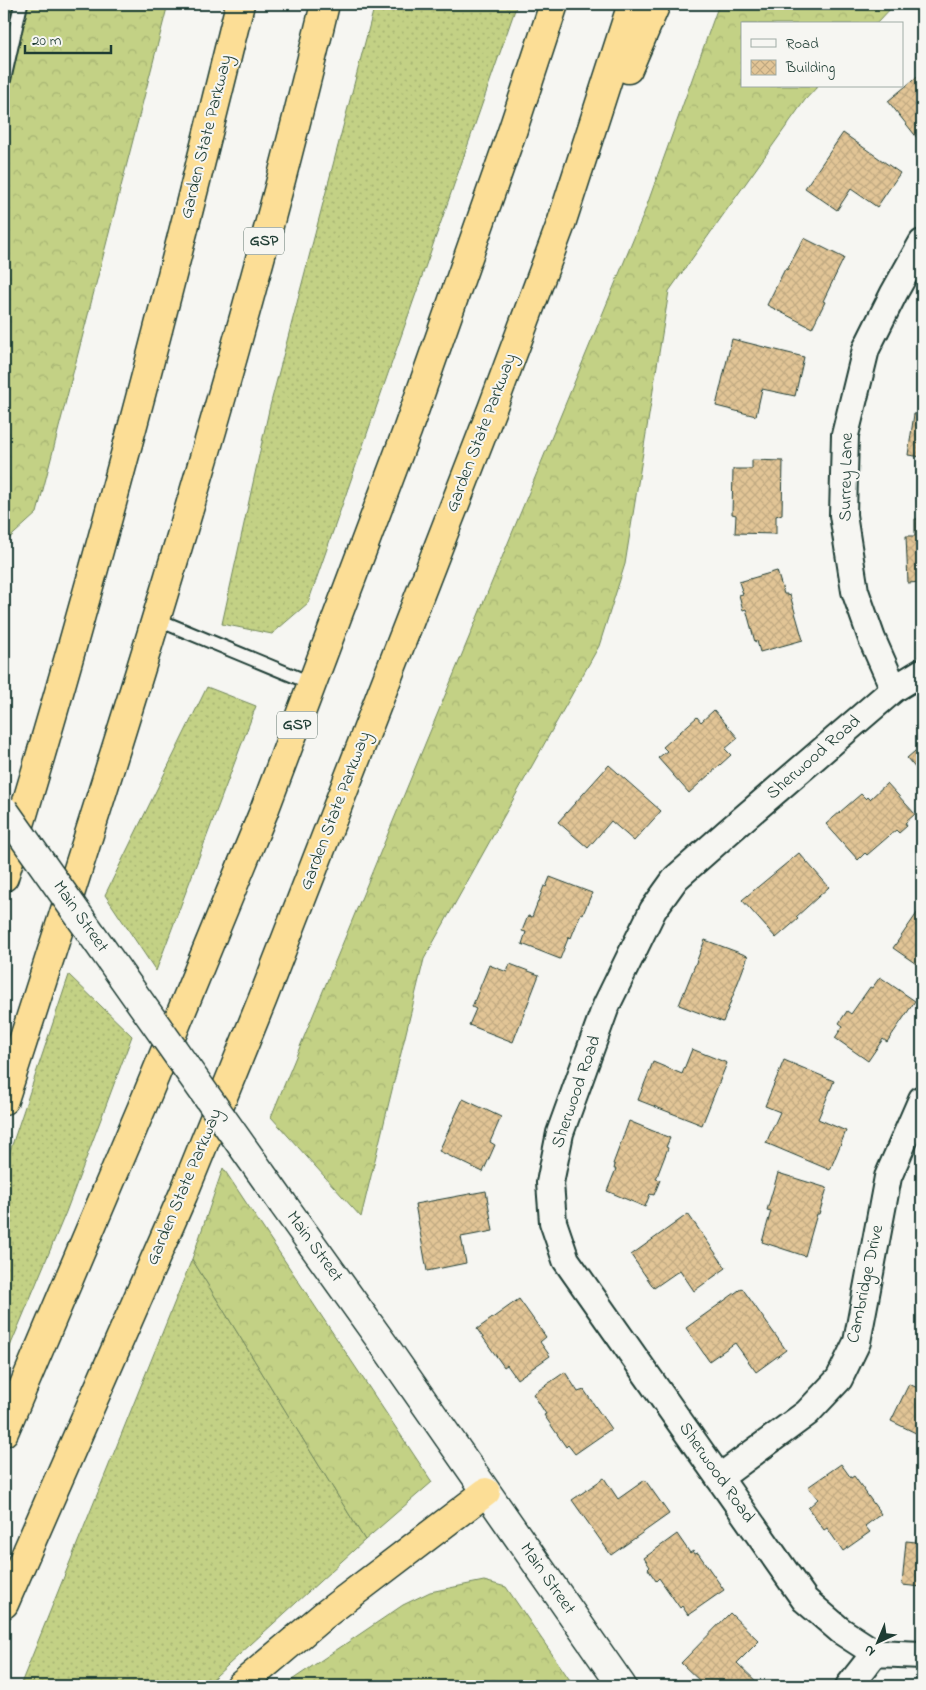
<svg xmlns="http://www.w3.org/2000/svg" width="926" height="1690" viewBox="0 0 926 1690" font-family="'Indie Flower',sans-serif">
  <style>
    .grass { fill: url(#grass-dots); stroke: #71875c }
    .forest { fill: url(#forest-crowns); stroke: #71875c }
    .building { fill: url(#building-cross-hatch); stroke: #1f3d34 }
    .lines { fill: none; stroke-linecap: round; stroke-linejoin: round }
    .lane-casing { stroke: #1f3d34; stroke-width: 16 }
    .street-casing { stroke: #1f3d34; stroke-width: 30 }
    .secondary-casing { stroke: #1f3d34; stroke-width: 31 }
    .highway-casing { stroke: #1f3d34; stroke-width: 31 }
    .lane { stroke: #f6f6f2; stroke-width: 12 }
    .street { stroke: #f6f6f2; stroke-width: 26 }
    .secondary { stroke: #f6f6f2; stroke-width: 28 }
    .highway { stroke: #fcde96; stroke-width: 28 }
    .secondary-bridge-casing { stroke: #1f3d34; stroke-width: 31; stroke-linecap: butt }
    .secondary-bridge { stroke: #f6f6f2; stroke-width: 28 }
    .labels { text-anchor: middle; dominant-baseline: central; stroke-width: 4; stroke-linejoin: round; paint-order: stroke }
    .shield { fill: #f6f6f2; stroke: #60746d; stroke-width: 1 }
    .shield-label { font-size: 16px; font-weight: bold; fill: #1f3d34 }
    .street-label { font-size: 18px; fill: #1f3d34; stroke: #f6f6f2 }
  </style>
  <defs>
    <pattern id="grass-dots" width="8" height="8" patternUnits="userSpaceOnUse" patternTransform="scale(1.25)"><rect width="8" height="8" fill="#c3d185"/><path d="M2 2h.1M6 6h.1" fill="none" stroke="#a7b473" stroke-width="1.8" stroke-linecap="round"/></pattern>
    <pattern id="forest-crowns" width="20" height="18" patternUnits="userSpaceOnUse" patternTransform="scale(1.25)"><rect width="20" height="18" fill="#c3d185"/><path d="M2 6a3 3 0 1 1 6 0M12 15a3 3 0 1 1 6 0" fill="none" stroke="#a7b473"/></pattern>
    <pattern id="building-cross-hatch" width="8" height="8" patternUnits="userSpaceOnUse" patternTransform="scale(1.25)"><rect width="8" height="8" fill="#e2c596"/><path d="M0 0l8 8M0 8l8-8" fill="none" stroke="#c1aa82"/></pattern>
  </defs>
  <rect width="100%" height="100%" fill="#f6f6f2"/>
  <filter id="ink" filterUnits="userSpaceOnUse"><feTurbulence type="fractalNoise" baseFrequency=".02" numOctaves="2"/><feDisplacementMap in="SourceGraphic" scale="10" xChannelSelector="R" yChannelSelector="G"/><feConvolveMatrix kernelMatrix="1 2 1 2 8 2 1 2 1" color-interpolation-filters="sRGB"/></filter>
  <g filter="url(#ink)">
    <path class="grass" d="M375,4h142l-209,599 -36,31 -50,-10 47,-214z
      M207,687l49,19 -100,265 -51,-76z
      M69,975l63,61 -66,176 -62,149v-192z
      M192,1259l173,281 -160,146h-185z"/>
    <path class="forest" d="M10,4h158l-131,509 -33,30v-233l2,-10 -2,-24v-163l8,-64z
      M719,4h176l-19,20h-134v62h76l-13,14 -136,191 -44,273 -26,82 -175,313 -63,258 -90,-100 372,-901z
      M223,1168l209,314 -67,58 -173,-281z
      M484,1581l22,6 68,99h-291l120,-81 27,-13z"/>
    <path class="building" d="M918,76l4,5v63l-34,-43z
      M843,133l57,40 -23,34 -26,-18 -14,21 -32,-22z
      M804,238l40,20 -21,43 2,1 -13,26 -45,-23 18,-36 2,1z
      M732,339l72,18 -9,39 -33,-7 -6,27 -40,-10z
      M914,414l8,1v42l-14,-2z
      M752,460l31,1 -1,53 -6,2v18l-41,-1 1,-18 -4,-1 1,-45h19z
      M915,519h7v63l-14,1 -2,-47h9z
      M777,571l7,23h3v2l3,-1 13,45 -43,12 -3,-11 -2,1 -9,-33 -3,1 -4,-15 4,-1 -4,-12z
      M714,710l24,28 -13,11 6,6 -42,38 -31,-35 9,-7 -4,-4 34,-30 4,5z
      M922,745v31l-15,-18z
      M609,765l52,46 -27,30 -23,-20 -23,27 -30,-26z
      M887,783l28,31 -10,9 2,3 -8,7 -3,-3 -29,25 -2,-2 -7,7 -32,-36 35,-30 5,5 2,-2 2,2z
      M799,853l30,34 -33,30 2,2 -22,19 -34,-38z
      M550,877l42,16 -9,21 -2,-1 -10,25 -2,-2 -9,23 -38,-15 4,-12 -4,-1 6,-15 4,1 12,-31 2,1z
      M922,906v62l-29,-20z
      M705,940l43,16 -25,66 -44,-17z
      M510,964l29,11 -26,67 -44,-17 7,-16 -4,-2 17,-42 18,7z
      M880,977l35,24 -28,41 -4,-3 -15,22 -33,-23 8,-12 -4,-3 8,-12 4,3 19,-27 2,1z
      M692,1049l35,14 -25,62 -64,-25 15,-38 29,12z
      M784,1060l50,21 -16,38 28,12 -16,39 -64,-27 14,-31 -15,-6z
      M463,1099l38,18 -11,25 5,3 -12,27 -44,-21z
      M629,1121l41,17 -4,9 2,1 -12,31 4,1 -6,15 -4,-1 -5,13 -38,-16 9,-22h-2l1,-4 -2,-1z
      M778,1173l49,15 -8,26h-2l-12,42 -43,-14 9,-31 -4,-1z
      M486,1191l7,40 -32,6 5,26 -39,8 -12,-67z
      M688,1214l38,54 -32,23 -14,-21 -26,18 -23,-33z
      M742,1288l44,62 -30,22 -21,-29 -26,18 -23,-33z
      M519,1299l27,38 -6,5 10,14 -33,23 -10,-14 -3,2 -27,-38z
      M565,1372l13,20 6,-2 27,39 -36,25 -7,-9 -2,2 -22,-32 2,-1 -13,-20z
      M909,1384l13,6v46l-31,-15z
      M841,1464l10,14 3,-2 27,38 -16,12 5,6 -27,19 -16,-23 -3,2 -16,-22 10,-9 -10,-12z
      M604,1478l14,21 27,-19 24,34 -58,41 -39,-55z
      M677,1534l13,19 3,-2 2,3 3,-1 26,37 -36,25 -6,-9 -2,2 -21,-30 -3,3 -8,-12 2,-2 -6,-9z
      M916,1539l6,1v47l-20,-2 4,-44 10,1z
      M730,1613l29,28 -22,22 24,23h-56l-24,-23z"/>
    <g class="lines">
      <g class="lane-casing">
        <path id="lane" d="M4,80l17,-76
          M156,619l157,65"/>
      </g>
      <g class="street-casing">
        <path id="street" d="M894,689l-22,-50 -17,-48 -12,-76 2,-80 21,-86 28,-56 28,-50
          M719,1478l88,-65 32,-34 18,-37 31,-165 34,-78
          M875,1653l-34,-22 -36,-31 -239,-340 -13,-38 -3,-39 10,-50 46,-127 47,-96 23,-32 52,-46 166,-143 28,-17
          M849,1686l26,-33 47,2"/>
      </g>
      <g class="secondary-casing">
        <path id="secondary" d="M283,1204l106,148 233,334"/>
      </g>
      <g class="highway-casing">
        <path id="highway" d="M628,69l28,-65
          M4,877c89,-289 164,-580 236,-873
          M4,1100c117,-362 233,-726 321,-1096
          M4,1432l139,-327 121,-294 143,-380 106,-302 41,-125
          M4,1604l179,-409 80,-197 229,-589 69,-185 71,-220
          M240,1686l83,-70 163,-124"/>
      </g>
      <use href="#lane" class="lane"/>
      <use href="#street" class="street"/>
      <use href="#secondary" class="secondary"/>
      <use href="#highway" class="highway"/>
      <g class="secondary-bridge-casing">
        <path id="secondary-bridge" d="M4,810l279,394"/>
      </g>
      <use href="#secondary-bridge" class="secondary-bridge"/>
    </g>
  </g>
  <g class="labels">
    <g class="shield">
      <rect x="244" y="227.5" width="40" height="27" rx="4"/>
      <rect x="277" y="711.5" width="40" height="27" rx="4"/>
    </g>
    <g class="shield-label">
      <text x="264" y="241">GSP</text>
      <text x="297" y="725">GSP</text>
    </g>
    <g class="street-label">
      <text transform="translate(207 137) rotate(-76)">Garden State Parkway</text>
      <text transform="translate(482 433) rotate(-69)">Garden State Parkway</text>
      <text transform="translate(847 477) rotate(-89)">Surrey Lane</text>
      <text transform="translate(814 758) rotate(-41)">Sherwood Road</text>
      <text transform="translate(336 811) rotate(-69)">Garden State Parkway</text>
      <text transform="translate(80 917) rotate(55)">Main Street</text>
      <text transform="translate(577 1092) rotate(-71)">Sherwood Road</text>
      <text transform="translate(185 1187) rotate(-67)">Garden State Parkway</text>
      <text transform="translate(314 1247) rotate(54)">Main Street</text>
      <text transform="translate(866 1284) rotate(-78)">Cambridge Drive</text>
      <text transform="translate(716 1473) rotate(55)">Sherwood Road</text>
      <text transform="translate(547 1579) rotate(55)">Main Street</text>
    </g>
  </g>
  <rect width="926" height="1690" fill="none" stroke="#f6f6f2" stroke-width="20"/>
  <rect x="10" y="10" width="906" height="1670" fill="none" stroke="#1f3d34" stroke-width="2" filter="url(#ink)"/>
  <rect x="741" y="22" width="162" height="65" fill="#f6f6f2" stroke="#a0aca6"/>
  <rect x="751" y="39" width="25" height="8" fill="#f6f6f2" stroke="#a0aca6"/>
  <text x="786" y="48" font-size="15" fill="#1f3d34">Road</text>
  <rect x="751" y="60" width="25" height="15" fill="url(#building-cross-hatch)" stroke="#a0aca6"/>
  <text x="786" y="72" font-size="15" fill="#1f3d34">Building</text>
  <g transform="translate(878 1642) rotate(224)" stroke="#f6f6f2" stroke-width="4" paint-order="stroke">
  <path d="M0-4L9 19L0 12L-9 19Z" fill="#1f3d34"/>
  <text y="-8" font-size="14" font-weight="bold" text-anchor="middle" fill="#1f3d34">N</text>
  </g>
  <path d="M25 45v8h86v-8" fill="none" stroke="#1f3d34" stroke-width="2.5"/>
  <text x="32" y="45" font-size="15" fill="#1f3d34" stroke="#f6f6f2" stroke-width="4" paint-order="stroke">20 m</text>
</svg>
